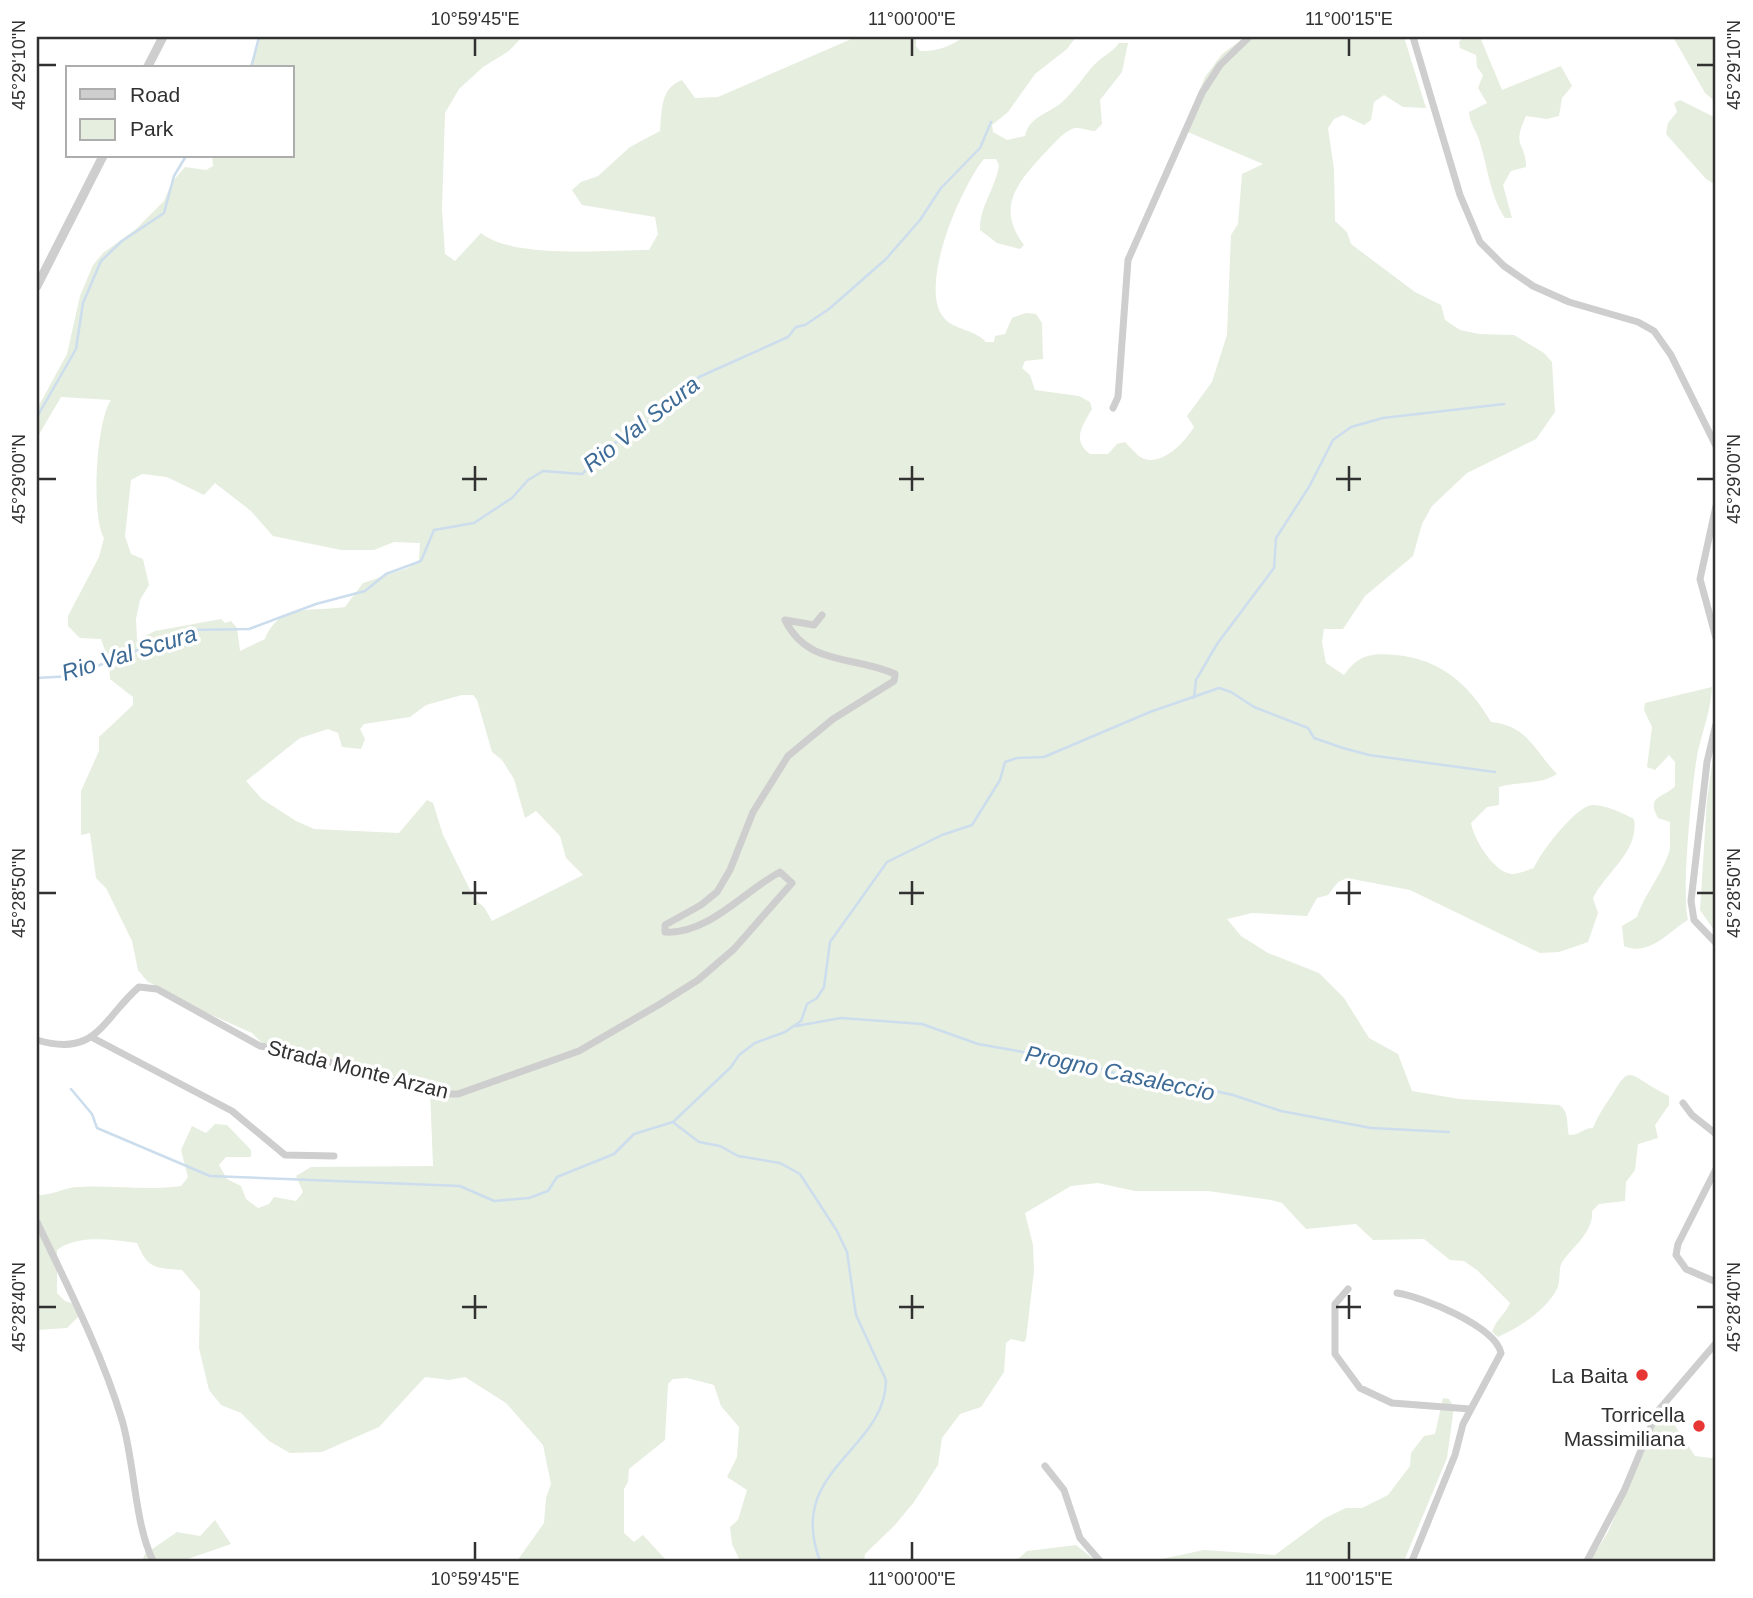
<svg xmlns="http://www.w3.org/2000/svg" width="1753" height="1598" viewBox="0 0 1753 1598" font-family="Arial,sans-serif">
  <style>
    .green { fill: #e6eedf; fill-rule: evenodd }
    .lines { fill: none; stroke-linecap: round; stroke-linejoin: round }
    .stream { stroke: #ccdded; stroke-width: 2.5 }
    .minor { stroke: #cecece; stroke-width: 7 }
    .tertiary { stroke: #cecece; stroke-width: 9 }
    .ticks { fill: none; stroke: #313131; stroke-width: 2.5 }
    .poi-dot { fill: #e73734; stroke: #fff; stroke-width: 2.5 }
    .labels { text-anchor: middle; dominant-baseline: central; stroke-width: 7; stroke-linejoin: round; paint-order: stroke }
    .street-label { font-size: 21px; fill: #313131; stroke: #fff }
    .poi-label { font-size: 21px; fill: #313131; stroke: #fff; text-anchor: end }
    .water-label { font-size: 23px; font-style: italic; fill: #3d6b95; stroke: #fff }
    .neatline { fill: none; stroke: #313131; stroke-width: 2.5 }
    .ticks-label { font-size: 18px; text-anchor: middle; fill: #313131 }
  </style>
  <rect width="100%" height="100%" fill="#fff"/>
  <path class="green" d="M260,37h262l-13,14 -26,16 -24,22 -14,24 -3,96 3,45 10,7 26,-28c31,26 126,17 168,17l9,-16 -3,-17 -73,-12 -10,-15 9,-8 17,-6 32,-29 30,-16c2,-20 0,-43 22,-51l13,18 23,-1 138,-60h60v9l4,5c17,1 30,-5 44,-14h112l-9,12 -32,25 -27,38 -16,13 1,7 14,8 18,-4c5,-20 21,-21 36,-33 13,-11 22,-26 33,-38 8,-9 18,-12 25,-22h9l-6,29 -22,28 2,24 -7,7c-9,0 -17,-6 -25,-1 -10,5 -20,18 -28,26 -27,29 -45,53 -18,89l-4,4 -23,-6 -17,-13c-1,-23 16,-42 19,-65l-3,-6h-12c-22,26 -67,128 -40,159 10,12 30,11 42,24h8l1,-6 10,-2 7,-16 14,-5 10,1 6,9 1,36 -18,2 -3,7 8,7 5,15 44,6 11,6 2,7c-9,16 -21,31 -2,45h18l9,-10 8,-2c5,5 12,13 17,16 20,9 43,-16 52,-31l-7,-11 25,-34 15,-47 4,-100 7,-11 4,-50 21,-10 -80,-34 22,-53 17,-23 23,-17h159l22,71 -23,-1 -19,-12 -10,7 -3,18 -7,5 -21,-10 -9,4 -6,9 6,41 1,52 12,11 4,12 64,48 26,13 4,15 15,10 19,4 35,1 30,18 8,9 3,50 -19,27 -69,34 -35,33 -10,18 -9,32 -48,40 -22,33h-19l-2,13 4,21 18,12c15,-21 28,-22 52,-20 44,4 73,29 95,67 37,4 42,27 66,52 -17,11 -37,7 -58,13v18l-12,2 -16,16c3,16 22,49 41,51 6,0 16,-4 22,-6 6,-15 42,-62 58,-63 13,0 31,8 42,14 5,33 -27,52 -41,79l5,15 -10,29 -29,10 -19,1 -130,-63 -63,-12 -9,4 -10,13 -11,3 -10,18 -55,-3 -25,6 14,17 27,17 51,20 25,25 25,40 29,16 14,37 47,8 100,6c11,7 7,19 10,30 12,0 14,-7 24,-7 6,-15 14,-25 22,-38 13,-22 16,-16 34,-5 6,4 13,7 20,11v9l-14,20 3,13 -20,6 -3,26 -9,12 -1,19 -26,3 -7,7c2,21 -20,36 -30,51 -4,7 -1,19 -5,27 -12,22 -37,38 -59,48l-6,-5c4,-13 13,-17 18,-29l-33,-33 -13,-9 -14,-1 -26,-21 -51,1 -17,-16 -50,5 -24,-26 -11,-3 -63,-9h-73l-37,-8 -27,3 -46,27 8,32 1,26 -8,68 -2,3 -13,-3 -5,4 -2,29 -23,35 -21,7 -18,24 -4,27 -24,37 -19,23 -30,29 -1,7h-124l-8,-17 -2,-17 8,-7 9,-30 -20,-13 10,-20 2,-30 -18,-21 -7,-21 -27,-7 -14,1 -5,5 -3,56 -36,29 -1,13 -4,7v44l10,9 9,-7 24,26h-150l27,-38 2,-25 5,-14 -8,-39 -37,-42 -41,-26 -16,3 -24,-3 -46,50 -57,25 -32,1 -21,-12 -28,-28 -20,-8 -12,-15 -10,-42 1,-57 -18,-21c-27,-2 -34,-1 -45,-27 -26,-3 -58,-9 -80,7v43l8,8 12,4 2,11 -12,12 -30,2v-135c19,0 27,-8 43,-8 34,-2 67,4 101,-1l7,-9 -7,-27 11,-24 14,7 9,-9 12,1 24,25v7h-25l-7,8 8,14 14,7 5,13 12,9 11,-4 5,-7 22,4 7,-9 -7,-16 15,-9 122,-1 -3,-76 -117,-38 -48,-6 -13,-13 -65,-29 -40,-23 -9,-11 -6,-29 -26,-53 -10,-10 -6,-45 -9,2v-44l18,-40v-14l34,-32v-8l-23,-18 -1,-17 -8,-23 -21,-1 -12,-12v-10l31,-59 5,-19c-13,-21 -8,-117 7,-138l-50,-3 -24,41v-29l30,-55 13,-58 13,-31 10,-12 33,-24 28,-28 8,-19 13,-15 21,3 7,-4 -1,-10h80v-88h-43zM142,474l25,3 37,18 11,-12 36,28 22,25 68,14h33l20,-8 26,1 -1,17 -11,8 -45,15 -18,24c-32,5 -65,-5 -80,32l-25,12 -3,-23 -6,-7 -6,2 -4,-4 -66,12 -18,9 -1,-21 4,-19 9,-15 -6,-26 -12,-5 -6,-18 6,-56zM462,695h11l4,5 15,52 10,8 12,19 11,39 11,-7 24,25 6,22 17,17 -91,46 -8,-14 -9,-7 -32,-65 -10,-32 -6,-3 -28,33 -85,-4 -18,-8 -34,-22 -16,-18 54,-43 28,-9 10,4 4,14 19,2 4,-10 -5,-10 4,-5 46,-7 16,-12z
    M1463,37h17l22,53 59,-24 11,20 -10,12 -3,18 -12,3 -21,-3c-15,32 0,25 0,51l-15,4 -8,14 9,33h-7c-15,-23 -17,-49 -25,-75 -3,-12 -10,-18 -11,-31l18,-9 -9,-15 5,-13 -6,-8 -1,-12 -16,-7 -1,-6z
    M1673,37h43v65l-11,-9z
    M1680,100l36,18v67l-10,-6 -40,-45 2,-11 9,-11 -3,-9z
    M1712,687c-1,22 -9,43 -14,64 -6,30 -17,143 -10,169 -19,11 -38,37 -64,26l-2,-20 15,-9c6,-20 23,-40 31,-62 4,-8 1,-23 2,-33l-12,-4c-13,-23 7,-20 17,-32v-24l-6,-7 -14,15 -8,-3 5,-40 -8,-17 1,-7z
    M1716,734v199l-16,-23 7,-110z
    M1443,1398l6,1 5,8 -7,51 -43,103h-252l52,-11 71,5 50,-37 21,-10h16l26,-13 22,-29 1,-13 13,-17 11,-2z
    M1662,1410l4,2 29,44 16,2 5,-3v106h-126l18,-29z
    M215,1520l16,24 -49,17h-40l3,-7 32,-22 23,4z
    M1076,1545l20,16h-80l11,-10z"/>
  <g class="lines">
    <path class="stream" d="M251,68l8,-31
      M37,417l39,-68 7,-46 18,-42 21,-20 42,-28 10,-37 12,-20
      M37,678l35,-2 117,-46 60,-1 67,-25 49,-13 21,-17 35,-13 13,-31 40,-7 38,-25 16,-18 15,-9 39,3 45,-42 26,-13 46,-42 89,-40 8,-10 9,-2 24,-16 57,-50 34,-39 21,-32 39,-40 11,-26
      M1194,698l2,-18 21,-36 57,-76 2,-30 33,-51 24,-47 18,-13 32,-9 121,-14
      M796,1026l45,-8 81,6 56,20 96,17 64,19 41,3 54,12 48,16 90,17 78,4
      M71,1089l21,25 5,14 113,48 250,10 34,15 35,-3 19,-7 9,-14 57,-23 20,-20 39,-12 58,-55 8,-12 16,-12 30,-11 16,-11 6,-17 10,-6 7,-11 6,-45 57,-80 55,-27 30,-10 28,-45 5,-18 12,-4 27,-1 106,-45 69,-24 12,4 23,15 54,21 6,10 29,10 26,7 126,17
      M674,1123l25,19 21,4 18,10 42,7 20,11 37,57 10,21 9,63 30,65c0,71 -101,89 -66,181"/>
    <path class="minor" d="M1413,37l47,158 20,47 24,24 29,20 36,16 69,20 16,9 17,24 45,91
      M1113,408l5,-11 10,-137 74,-167 18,-28 29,-28
      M1716,506l-16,73 16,59
      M1716,724l-9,38 -16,139 3,19 22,23
      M93,1038l139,73 53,44 49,1
      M37,1040c60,18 65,-21 102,-53l18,2 103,57 52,9 41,16 87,23h18l121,-43 81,-47 38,-24 36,-31 58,-66 -12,-11c-36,19 -72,63 -115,60v-7l36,-20 16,-13 13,-22 23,-58 35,-56 45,-37 61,-38 1,-7c-41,-19 -87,-7 -110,-54l29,5 8,-10
      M1683,1103l9,12 24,19
      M1716,1169l-38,75 -2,11 10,14 30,13
      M37,1222c31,65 64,129 85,198 13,44 12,101 31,141
      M1348,1289l-13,15v50l25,34 32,15 78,6
      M1397,1293c26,4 98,33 104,60l-38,71 -8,31 -43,106
      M1045,1466l19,24 16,48 20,23
      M1587,1561l37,-70 33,-79 59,-69"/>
    <path class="tertiary" d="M147,68l16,-31
      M37,286l66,-130"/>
  </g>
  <path class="ticks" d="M475,38v18M912,38v18M1349,38v18M38,65h18M1697,65h17M475,466v25M912,466v25M1349,466v25M38,479h18M462,479h25M899,479h25M1336,479h25M1697,479h17M475,881v24M912,881v24M1349,881v24M38,893h18M462,893h25M899,893h25M1336,893h25M1697,893h17M475,1295v24M912,1295v24M1349,1295v24M38,1307h18M462,1307h25M899,1307h25M1336,1307h25M1697,1307h17M475,1542v18M912,1542v18M1349,1542v18"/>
  <g class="poi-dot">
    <circle cx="1642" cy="1375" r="7"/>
    <circle cx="1699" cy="1426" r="7"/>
  </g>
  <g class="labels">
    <g class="street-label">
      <text transform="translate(358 1069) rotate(14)">Strada Monte Arzan</text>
    </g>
    <g class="poi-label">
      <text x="1628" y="1375">La Baita</text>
      <text x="1685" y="1414">Torricella<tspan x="1685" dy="24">Massimiliana</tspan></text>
    </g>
    <g class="water-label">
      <text transform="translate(641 424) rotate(-38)">Rio Val Scura</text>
      <text transform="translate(129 653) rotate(-17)">Rio Val Scura</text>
      <text transform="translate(1120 1073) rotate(12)">Progno Casaleccio</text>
    </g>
  </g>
  <rect width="1753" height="1598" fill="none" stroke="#ffffff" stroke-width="77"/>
  <rect x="66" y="66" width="228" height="91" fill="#ffffff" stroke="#adadad" stroke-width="2"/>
  <rect x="80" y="89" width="35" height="10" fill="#cecece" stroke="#adadad" stroke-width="2"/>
  <text x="130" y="102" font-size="21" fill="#313131">Road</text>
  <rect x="80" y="119" width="35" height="21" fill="#e6eedf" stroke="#adadad" stroke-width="2"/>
  <text x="130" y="136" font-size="21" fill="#313131">Park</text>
  <rect x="38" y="38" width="1676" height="1522" class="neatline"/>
  <g class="ticks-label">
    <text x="475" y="25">10°59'45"E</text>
    <text x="912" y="25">11°00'00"E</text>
    <text x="1349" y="25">11°00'15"E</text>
    <text transform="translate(19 65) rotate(-90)" y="6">45°29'10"N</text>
    <text transform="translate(1734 65) rotate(-90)" y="6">45°29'10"N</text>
    <text transform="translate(19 479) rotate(-90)" y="6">45°29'00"N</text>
    <text transform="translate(1734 479) rotate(-90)" y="6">45°29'00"N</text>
    <text transform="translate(19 893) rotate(-90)" y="6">45°28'50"N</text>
    <text transform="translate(1734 893) rotate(-90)" y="6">45°28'50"N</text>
    <text transform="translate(19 1307) rotate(-90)" y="6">45°28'40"N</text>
    <text transform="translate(1734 1307) rotate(-90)" y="6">45°28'40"N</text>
    <text x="475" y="1585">10°59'45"E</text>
    <text x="912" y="1585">11°00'00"E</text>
    <text x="1349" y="1585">11°00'15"E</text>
  </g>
</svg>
